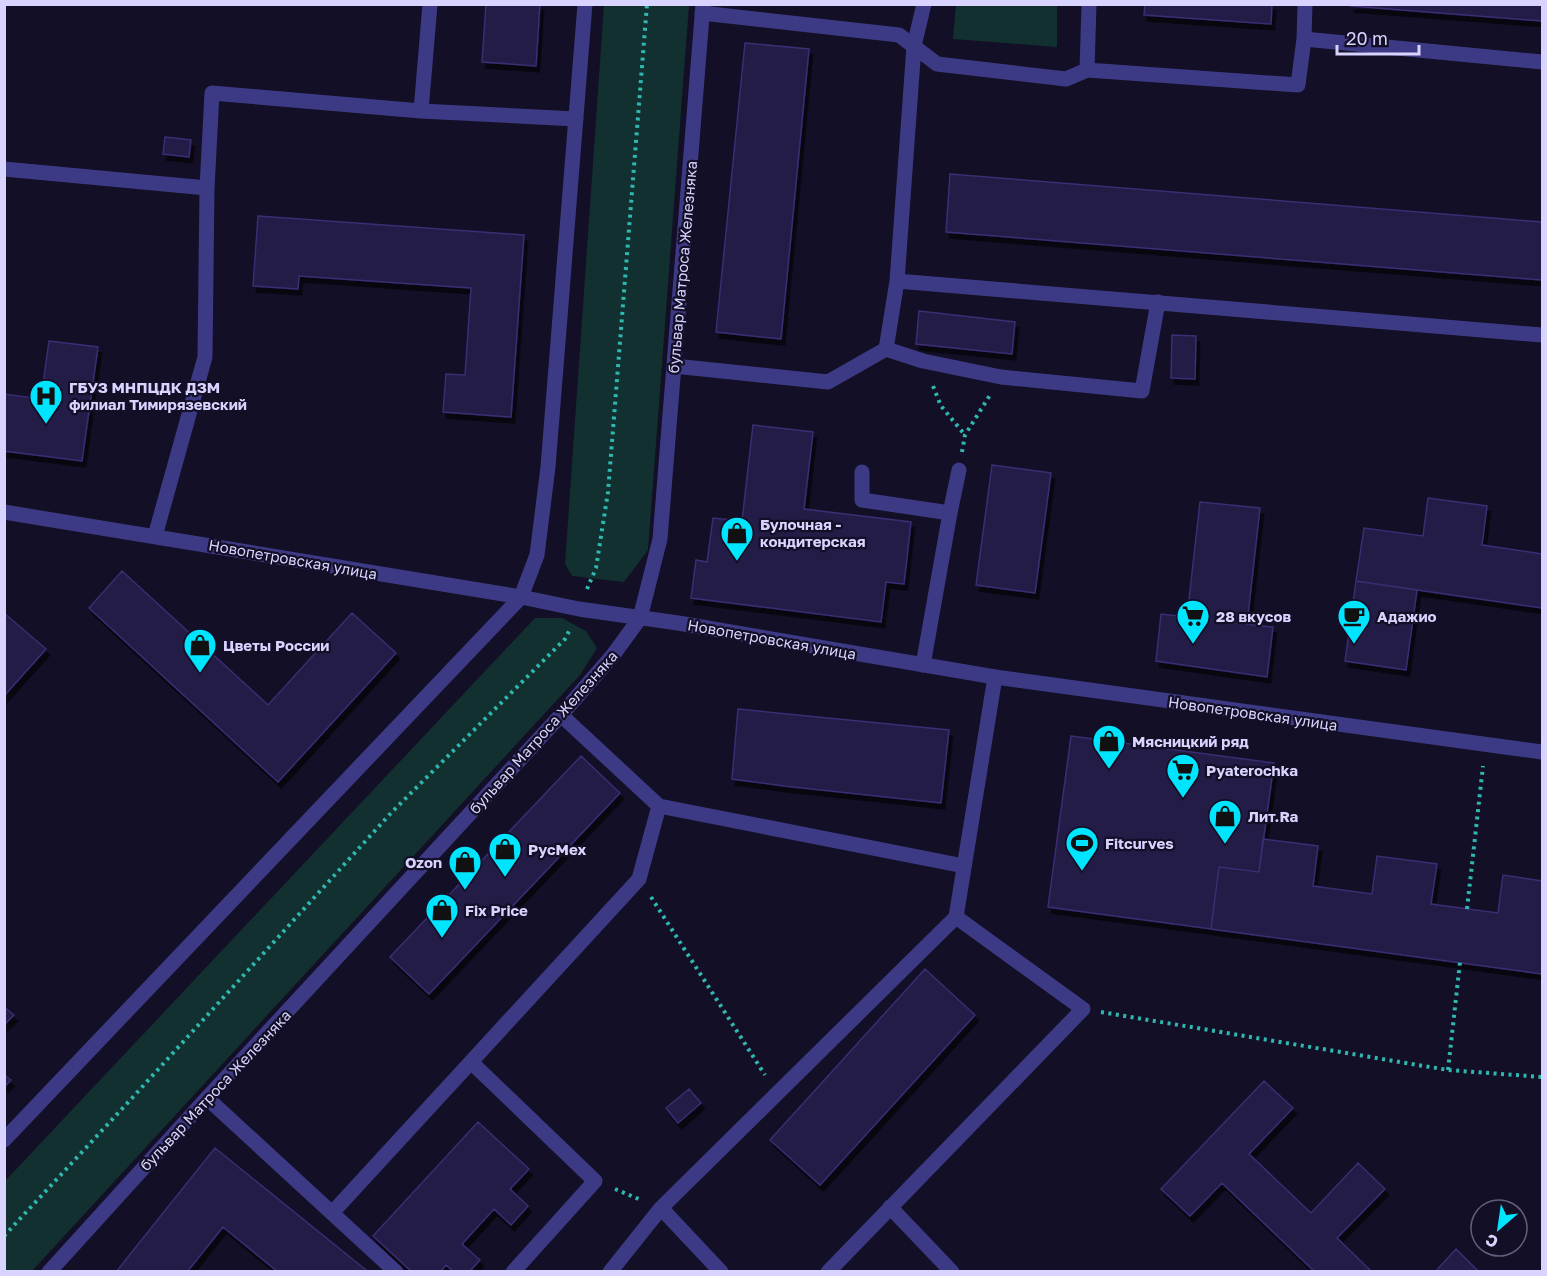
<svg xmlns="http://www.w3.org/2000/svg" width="1547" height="1276" viewBox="0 0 1547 1276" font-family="'Golos Text',sans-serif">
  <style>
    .green { fill: #12302f }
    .building { fill: #241b47; stroke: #3b2d73; stroke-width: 1.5; filter: url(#shadow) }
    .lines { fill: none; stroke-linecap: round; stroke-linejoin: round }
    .path { stroke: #2fb8b0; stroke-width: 4; stroke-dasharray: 3 4.5; stroke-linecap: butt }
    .service { stroke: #3d3a85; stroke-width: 15 }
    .minor { stroke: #3d3a85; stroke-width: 15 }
    .tertiary { stroke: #3d3a85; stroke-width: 15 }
    .labels { text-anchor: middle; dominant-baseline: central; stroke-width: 4.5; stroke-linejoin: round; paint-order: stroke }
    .street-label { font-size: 15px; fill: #d9d4ff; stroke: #130f26 }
    .poi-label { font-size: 15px; font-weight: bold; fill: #d9d4ff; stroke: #130f26; text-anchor: start }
  </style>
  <defs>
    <filter id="shadow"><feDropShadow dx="3.5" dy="6" stdDeviation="0" flood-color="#0009"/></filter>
  </defs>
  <rect width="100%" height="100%" fill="#130f26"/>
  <path class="green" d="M604,5h85l-41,545 -24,32 -52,-6 -7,-12z
    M956,5h101v42l-104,-8z
    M535,618h27l24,13 11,17 -17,27 -548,596h-27v-90z"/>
  <path class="building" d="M486,4h54l-4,62 -54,-4z
    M1145,4h127l-1,20 -127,-9z
    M1351,4h191v17l-191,-15z
    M745,43l64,6 -28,290 -65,-7z
    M165,137l26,3 -2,17 -26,-3z
    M950,174l592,48v58l-596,-48z
    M258,216l266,19 -13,182 -68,-5 3,-38 19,1 6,-87 -172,-12 -1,13 -45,-3z
    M919,311l96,11 -3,32 -96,-10z
    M1172,335l24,1 -1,43 -24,-1z
    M49,341l49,6 -16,114 -78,-10v-57l37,5z
    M753,425l60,7 -9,77 107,13 -7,62 -18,-2 -5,40 -190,-24 5,-38 11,2 6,-44 29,3z
    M992,465l59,8 -16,120 -59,-8z
    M1428,498l59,8 -5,39 60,9v54l-186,-27 8,-53 59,8z
    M1200,502l60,6 -13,116 26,3 -6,50 -111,-16 5,-47 26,3z
    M122,571l146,134 84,-92 44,40 -118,129 -189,-174z
    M1356,581l61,9 -11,80 -61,-9z
    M4,613l42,36 -42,47z
    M738,709l211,21 -8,73 -157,-17 -52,-7z
    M1071,736l203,27 -15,109 -40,-5 -8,62 -163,-22z
    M581,756l39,37 -191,201 -39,-37z
    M1263,839l55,7 -5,40 59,8 5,-38 60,8 -6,40 67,9 5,-38 39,6v93l-331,-45 8,-62 40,5z
    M925,969l50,46 -155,170 -50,-45z
    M4,1007l10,8 -10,10z
    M4,1075l7,5 -7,7z
    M1264,1081l29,27 -44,46 62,59 47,-50 27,26 -48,49 35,34h-57l-93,-89 -32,33 -29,-27z
    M689,1089l12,14 -23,20 -12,-15z
    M478,1122l51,47 -19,20 18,17 -17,19 -17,-16 -32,35 18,16 -11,12h-15l-8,-7 -6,7h-28l-39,-36z
    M215,1148l151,122v2h-88l-55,-45 -36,45h-71z
    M1456,1249l23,23h-44z"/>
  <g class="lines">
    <path class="path" d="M933,386l8,20 24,29
      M962,452l3,-17 25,-40
      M587,589l9,-21 12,-76 39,-488
      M651,897l114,178
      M1467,909l16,-143
      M1101,1012l347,58 94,7
      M1448,1070l12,-108
      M615,1189l26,11
      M4,1236l129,-139 258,-284 174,-174 5,-10"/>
    <path class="service" d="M924,4l-10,42 -17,235 645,54
      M702,13l197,22 38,29 129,15 21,-9 211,15 6,-46 238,23
      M1304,39l1,-35
      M1087,70l2,-66
      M421,111l9,-107
      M4,169l203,19
      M897,281l-11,68 37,12 78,16 141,14 16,-89
      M674,366l154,16 58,-33
      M862,472v28l88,13 -27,152
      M950,513l9,-43
      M155,536l50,-179 2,-169 5,-95 209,18 155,8
      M561,715l98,91 305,60
      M471,1062l124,119 -82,91
      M207,1098l189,174
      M890,1207l62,65
      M661,1208l295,-291
      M332,1213l307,-334 20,-73
      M610,1272l51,-64 60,64
      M828,1272l255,-263 -127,-92 39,-240"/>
    <path class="minor" d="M4,512l517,85"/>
    <path class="tertiary" d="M521,597l58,12 99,14 317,54 547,75
      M4,1140l517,-543 16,-42 11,-88 37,-463
      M49,1272l158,-174 354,-383 52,-60 27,-37 20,-79 43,-535"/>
  </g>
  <defs>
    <g id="hospital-pin" transform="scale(1.725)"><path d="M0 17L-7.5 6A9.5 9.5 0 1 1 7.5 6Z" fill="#00e5ff" stroke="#130f26"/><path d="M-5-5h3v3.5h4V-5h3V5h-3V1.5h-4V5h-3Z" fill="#111"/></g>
    <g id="shop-pin" transform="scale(1.725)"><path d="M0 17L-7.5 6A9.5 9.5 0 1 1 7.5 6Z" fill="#00e5ff" stroke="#130f26"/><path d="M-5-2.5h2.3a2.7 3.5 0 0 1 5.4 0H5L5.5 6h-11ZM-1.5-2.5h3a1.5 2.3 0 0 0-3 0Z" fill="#111"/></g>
    <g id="supermarket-pin" transform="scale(1.725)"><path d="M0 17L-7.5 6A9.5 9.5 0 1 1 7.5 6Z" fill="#00e5ff" stroke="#130f26"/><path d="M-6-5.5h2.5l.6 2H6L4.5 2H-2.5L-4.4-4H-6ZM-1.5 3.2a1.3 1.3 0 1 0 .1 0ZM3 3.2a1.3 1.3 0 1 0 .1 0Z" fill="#111"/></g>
    <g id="cafe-pin" transform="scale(1.725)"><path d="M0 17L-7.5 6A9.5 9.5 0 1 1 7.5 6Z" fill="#00e5ff" stroke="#130f26"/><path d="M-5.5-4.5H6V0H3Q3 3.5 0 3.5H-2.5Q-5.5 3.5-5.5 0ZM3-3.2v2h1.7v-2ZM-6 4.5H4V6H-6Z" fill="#111"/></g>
    <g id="stadium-pin" transform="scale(1.725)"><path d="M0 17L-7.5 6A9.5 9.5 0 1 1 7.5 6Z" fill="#00e5ff" stroke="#130f26"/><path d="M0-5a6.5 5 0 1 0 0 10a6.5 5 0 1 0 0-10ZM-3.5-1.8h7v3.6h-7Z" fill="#111"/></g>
  </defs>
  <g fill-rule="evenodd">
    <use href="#hospital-pin" x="46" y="396"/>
    <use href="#shop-pin" x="737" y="533"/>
    <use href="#supermarket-pin" x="1193" y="616"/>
    <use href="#cafe-pin" x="1354" y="616"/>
    <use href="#shop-pin" x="200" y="645"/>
    <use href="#shop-pin" x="1109" y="741"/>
    <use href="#supermarket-pin" x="1183" y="770"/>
    <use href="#shop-pin" x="1225" y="816"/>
    <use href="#stadium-pin" x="1082" y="843"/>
    <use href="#shop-pin" x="505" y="849"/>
    <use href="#shop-pin" x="465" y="862"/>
    <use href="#shop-pin" x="442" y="910"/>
  </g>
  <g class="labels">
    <g class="street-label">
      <text transform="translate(682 267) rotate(-85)">бульвар Матроса Железняка</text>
      <text transform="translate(293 559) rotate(10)">Новопетровская улица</text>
      <text transform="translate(772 639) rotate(10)">Новопетровская улица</text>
      <text transform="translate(1253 713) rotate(8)">Новопетровская улица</text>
      <text transform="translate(543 732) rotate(-48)">бульвар Матроса Железняка</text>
      <text transform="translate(215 1090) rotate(-47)">бульвар Матроса Железняка</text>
    </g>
    <g class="poi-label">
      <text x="69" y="387">ГБУЗ МНПЦДК ДЗМ<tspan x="69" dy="17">филиал Тимирязевский</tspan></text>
      <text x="760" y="524">Булочная -<tspan x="760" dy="17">кондитерская</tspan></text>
      <text x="1216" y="616">28 вкусов</text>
      <text x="1377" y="616">Адажио</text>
      <text x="223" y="645">Цветы России</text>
      <text x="1132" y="741">Мясницкий ряд</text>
      <text x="1206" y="770">Pyaterochka</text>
      <text x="1248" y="816">Лит.Ra</text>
      <text x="1105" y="843">Fitcurves</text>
      <text x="528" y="849">РусМех</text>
      <text x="442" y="862" text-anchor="end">Ozon</text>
      <text x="465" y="910">Fix Price</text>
    </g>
  </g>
  <rect width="1547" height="1276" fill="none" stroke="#d9d4ff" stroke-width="12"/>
  <g transform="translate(1499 1228) rotate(209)"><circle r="28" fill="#130f26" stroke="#625e7d" stroke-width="1.5"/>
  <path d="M0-4.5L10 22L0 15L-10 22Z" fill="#00e5ff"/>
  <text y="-9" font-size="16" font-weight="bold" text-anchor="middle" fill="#d9d4ff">С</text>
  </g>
  <path d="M1337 45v9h82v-9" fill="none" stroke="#d9d4ff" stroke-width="3"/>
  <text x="1346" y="45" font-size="18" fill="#d9d4ff" stroke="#130f26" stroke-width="4.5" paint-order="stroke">20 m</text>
</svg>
